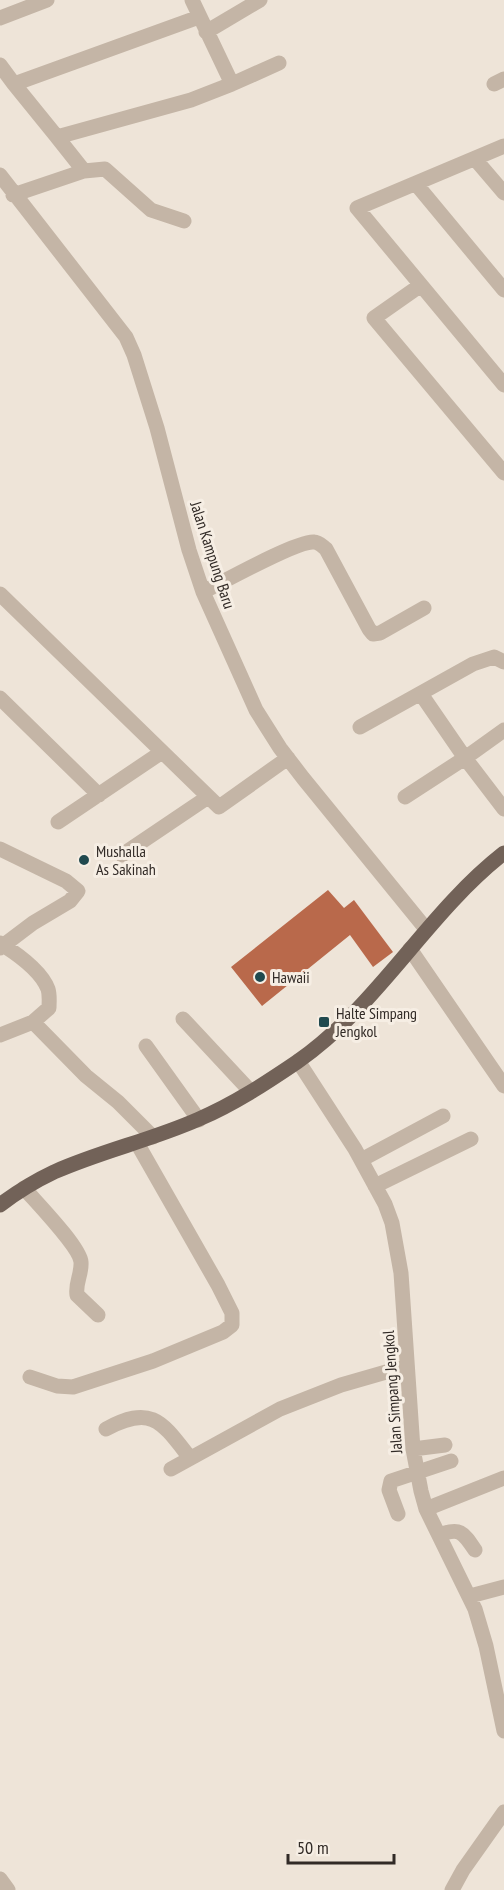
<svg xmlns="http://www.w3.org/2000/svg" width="504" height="1890" viewBox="0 0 504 1890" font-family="'PT Sans Narrow',sans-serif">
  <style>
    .building { fill: #b9694b }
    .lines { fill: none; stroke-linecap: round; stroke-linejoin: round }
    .minor { stroke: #c4b5a6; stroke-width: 15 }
    .major { stroke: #726258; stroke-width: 15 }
    .poi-dot { fill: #20494e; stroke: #f6eee4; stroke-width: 2 }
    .labels { text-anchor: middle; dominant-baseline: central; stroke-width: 6; stroke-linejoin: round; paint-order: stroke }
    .street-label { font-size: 16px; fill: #312a26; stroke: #f6eee4 }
    .poi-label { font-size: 16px; fill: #312a26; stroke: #f6eee4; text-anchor: start }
  </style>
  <rect width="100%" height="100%" fill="#eee4d8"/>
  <path class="building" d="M328,890l16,18 10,-8 39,52 -20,15 -23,-32 -88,71 -31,-39z"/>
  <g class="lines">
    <path class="minor" d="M0,18l47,-18
      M206,32l54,-32
      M0,65l14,19 185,-67
      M14,84l43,53 134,-37 41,-16 -40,-84
      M232,84l47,-21
      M494,84l10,-5
      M57,137l27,34
      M504,146l-147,62 147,177
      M475,159l29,34
      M0,175l126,162 8,18 23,73 32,122 14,42 53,118 24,38 23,30 123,151
      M416,184l88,106
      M13,195l71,-24 21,-2 46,41 33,11
      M421,285l-47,33 130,155
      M203,592c18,-9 95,-52 111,-50 5,0 8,4 12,7l43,80 4,5 7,-1 44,-25
      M0,594l219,213 69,-49
      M421,694l44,64 39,51
      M0,698l99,97
      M360,727l113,-63 21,-7 10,5
      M405,797l60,-39 39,-28
      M58,822l104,-70
      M0,849l66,32 12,10 -8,10 -37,22 -33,25
      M122,855l86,-58
      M0,943c16,10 41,27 48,46 2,6 1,13 1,19l-16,14 -33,13
      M410,949l94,137
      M183,1019l68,73
      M33,1022l53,54 32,26 35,35
      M146,1046l53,74
      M298,1061l57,88 30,55 7,19 9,50 12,176 8,42 5,18 49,100 11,37 18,85
      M361,1160l82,-44
      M375,1186l96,-47
      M24,1188c12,14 56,59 57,74 1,12 -6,21 -4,33l21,20
      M30,1377l27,9 16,1 80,-26 70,-29 9,-7v-12l-14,-28 -81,-142
      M106,1429c46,-25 56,-7 84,29
      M413,1449l32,-4
      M171,1469l109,-60 61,-24 66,-19
      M426,1509l78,-31
      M398,1514l-9,-24 2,-9 60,-20
      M439,1535c21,-8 24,-3 36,15
      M470,1596l34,-9
      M0,1879l8,11
      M452,1890l11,-20 41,-58"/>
    <path class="major" d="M0,1205c17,-13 35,-24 54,-33 47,-21 98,-32 145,-53 35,-15 67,-36 98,-57 82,-57 129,-148 207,-209"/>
  </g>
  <g class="poi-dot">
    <circle cx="84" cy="860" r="6"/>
    <circle cx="260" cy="977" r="6"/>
    <rect x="318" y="1016" width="12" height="12" rx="3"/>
  </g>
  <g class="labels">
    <g class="street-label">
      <text transform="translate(213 555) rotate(72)">Jalan Kampung Baru</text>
      <text transform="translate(392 1392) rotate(-94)">Jalan Simpang Jengkol</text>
    </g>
    <g class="poi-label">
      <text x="96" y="851">Mushalla<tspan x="96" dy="18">As Sakinah</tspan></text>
      <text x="272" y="977">Hawaii</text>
      <text x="336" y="1013">Halte Simpang<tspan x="336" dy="18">Jengkol</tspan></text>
    </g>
  </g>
  <path d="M288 1854v9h106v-9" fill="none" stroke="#312a26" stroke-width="3"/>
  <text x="297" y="1854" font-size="18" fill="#312a26" stroke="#f6eee4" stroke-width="4.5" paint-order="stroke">50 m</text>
</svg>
